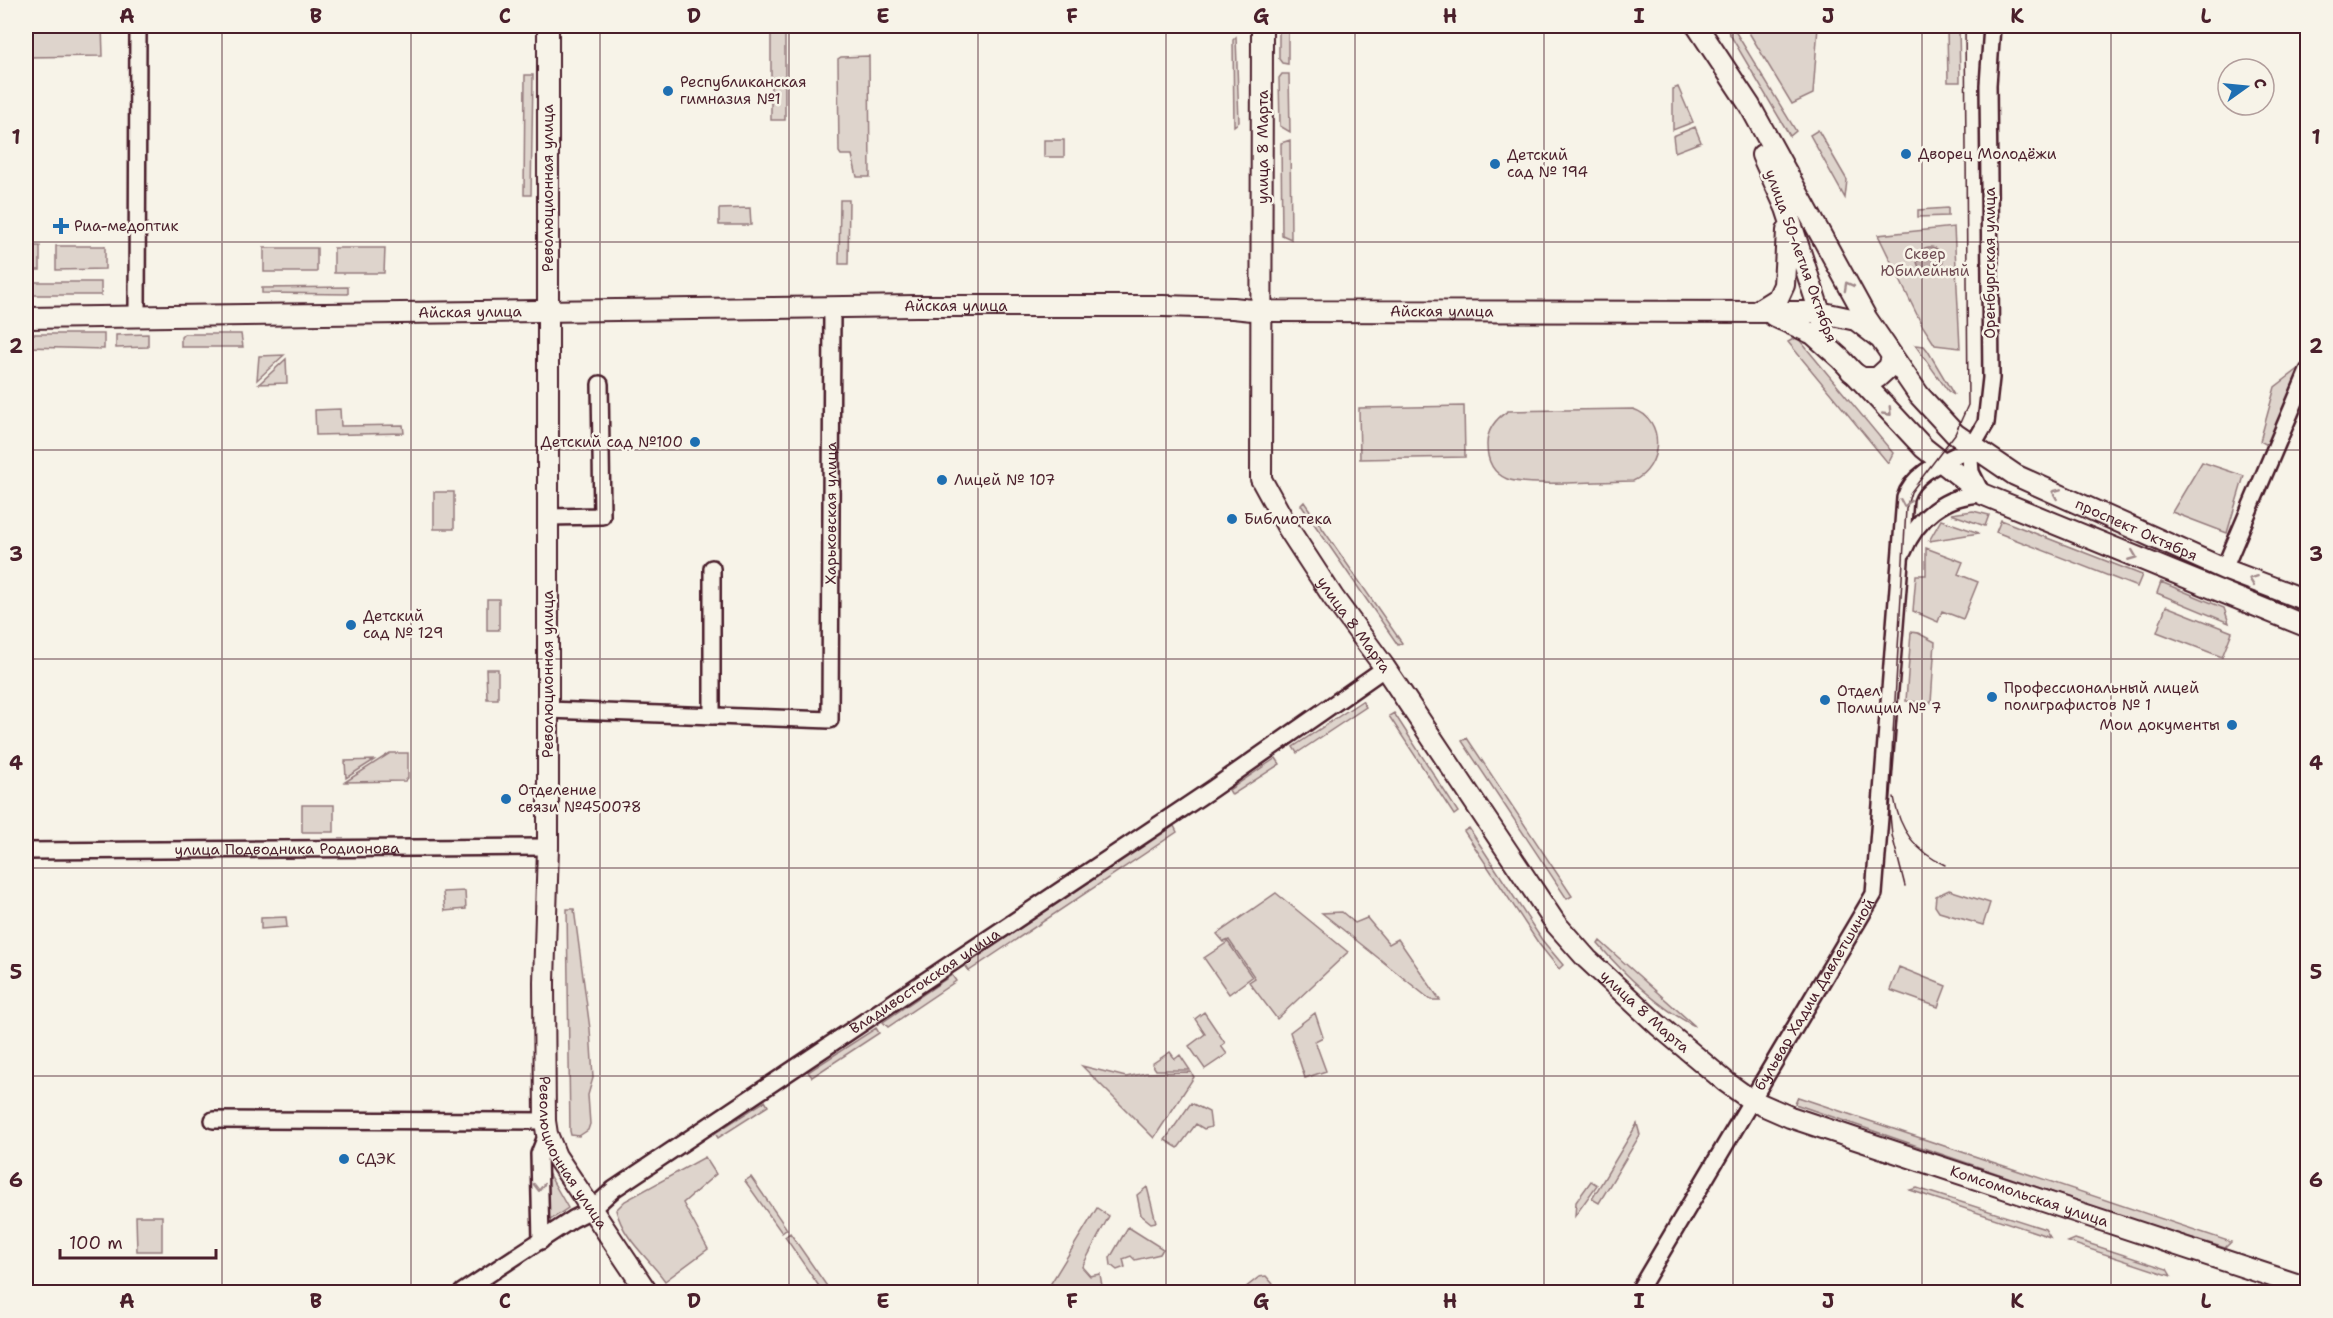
<svg xmlns="http://www.w3.org/2000/svg" width="2333" height="1318" viewBox="0 0 2333 1318" font-family="'Shantell Sans',sans-serif">
  <style>
    .green { fill: #ded4cc; stroke: #947a7c; stroke-width: 1.5 }
    .water { fill: #bcaaa7; stroke: #8e7275; stroke-width: 1.5 }
    .lines { fill: none; stroke-linecap: round; stroke-linejoin: round }
    .minor-casing { stroke: #4a1f2b; stroke-width: 20 }
    .major-casing { stroke: #4a1f2b; stroke-width: 24 }
    .minor { stroke: #f7f3e8; stroke-width: 15 }
    .major { stroke: #f7f3e8; stroke-width: 20 }
    .tram { stroke: #4a1f2b; stroke-width: 1.5 }
    .oneway { stroke: #a0898a }
    .grid { fill: none; stroke: #4a1f2b; stroke-width: 1.5; stroke-opacity: 0.55 }
    .poi-dot { fill: #1f6fb2; stroke: #f7f3e8; stroke-width: 2 }
    .labels { text-anchor: middle; dominant-baseline: central; stroke-width: 5; stroke-linejoin: round; paint-order: stroke }
    .poi-label { font-size: 15px; fill: #4a1f2b; stroke: #f7f3e8; text-anchor: start }
    .street-label { font-size: 15px; fill: #4a1f2b; stroke: #f7f3e8 }
    .park-label { font-size: 15px; fill: #6f4c53; stroke: #f7f3e8 }
    .neatline { fill: none; stroke: #4a1f2b; stroke-width: 2 }
    .grid-label { font-size: 20px; text-anchor: middle; font-weight: bold; fill: #4a1f2b }
  </style>
  <rect width="100%" height="100%" fill="#f7f3e8"/>
  <filter id="ink" filterUnits="userSpaceOnUse"><feTurbulence type="fractalNoise" baseFrequency=".0167" numOctaves="2"/><feDisplacementMap in="SourceGraphic" scale="12" xChannelSelector="R" yChannelSelector="G"/><feConvolveMatrix kernelMatrix="1 2 1 2 8 2 1 2 1" color-interpolation-filters="sRGB"/></filter>
  <g filter="url(#ink)">
    <path class="green" d="M26,26h76l1,30 -77,1z
      M771,26h14v94h-14z
      M1279,26h9v38l-6,-1 -3,-4z
      M1725,26h7l64,105 -6,5z
      M1745,26h73l-5,68 -21,10z
      M1947,26h12l1,56h-12z
      M1236,37l3,85 -5,4 -1,-86z
      M869,56l1,121h-13l-5,-22h-11l-2,-3 -1,-93 3,-2z
      M1282,74h7l1,58 -10,-6 -1,-48z
      M525,75h8l-2,120h-7z
      M1678,87l15,35 -20,8v-41z
      M1695,127l6,15 -26,10 -2,-16z
      M1818,130l29,50 -2,18 -35,-63z
      M1044,140h20v17h-20z
      M1290,140l1,99 -9,-4 -1,-92z
      M840,200h9l-1,64h-9z
      M750,208l1,17h-32v-16z
      M1948,208v8l-30,1v-7z
      M1954,227l6,121 -25,-3 -13,-20 -44,-90z
      M26,246h14v24h-14z
      M56,246h49v23l-49,1z
      M264,248h53v24h-53z
      M334,248h51l-1,25h-50z
      M26,282h75v13h-75z
      M348,287v7l-86,-1v-5z
      M26,334h78v15l-78,-2z
      M148,334v13l-32,1v-13z
      M184,334h57l2,13h-62v-10z
      M1797,337l96,116 -5,10 -100,-121z
      M1915,345l9,1 4,5 26,44 -6,-4z
      M284,355l-27,25 2,-24z
      M286,359l1,24 -28,1z
      M2305,364l-36,82 -9,-5 15,-54z
      M1464,406l1,51 -105,2 -1,-51z
      M340,409l1,17 62,-1 1,8 -88,2 -1,-25z
      M1633,409c33,10 30,59 0,72 -25,0 -108,6 -126,-2 -14,-6 -20,-19 -20,-34 0,-16 8,-26 21,-34z
      M2202,462l42,14 -17,57 -55,-21z
      M434,492h20v37h-20z
      M1304,502l98,141 -4,2 -97,-140z
      M1973,511l16,4 -4,11 -34,-12z
      M1941,520l38,13 -50,8z
      M2001,520l141,55 -5,12 -141,-55z
      M1926,548l37,14 -5,12 20,8 -15,37 -21,-8 -4,11 -25,-11 3,-36h10z
      M2161,582l63,26 5,15 -72,-30z
      M487,599h12v31h-12z
      M2166,606l66,26 -10,25 -65,-25z
      M1911,632l7,1 17,9 -4,61 -25,-2z
      M486,669h12v30h-11z
      M1362,701l4,6 -69,46 -4,-6z
      M1394,713l64,99 -4,3 -65,-99z
      M1467,738l105,158 -5,3 -105,-158z
      M390,753h18v25l-3,3 -60,1z
      M1276,758l4,6 -48,31 -3,-5z
      M374,760l-28,18 -1,-17z
      M302,805h32v27h-32z
      M1174,826l3,6 -208,139 -4,-6z
      M1469,828l73,112 21,25 -4,4 -20,-25 -75,-113z
      M1949,890l41,13 -7,22 -44,-13 -4,-6 1,-10z
      M465,891l1,18 -21,2 -2,-19z
      M1276,893l72,59 -71,67 -28,-37 6,-4 -26,-38 -5,2 -7,-8z
      M567,909h7l16,120 3,49 -5,17 2,29 -2,6 -9,6 -8,-1 -1,-4z
      M1342,912l13,11 12,-5 22,26 9,-5 42,61h-9l-109,-87z
      M286,917l1,10 -26,2v-11z
      M1600,941l95,85c-34,-16 -72,-53 -97,-82z
      M1228,942l24,35 -23,17 -25,-36z
      M1899,967l47,19 -8,21 -48,-17z
      M952,975l4,6 -68,46 -5,-5z
      M1204,1012l21,31 -4,3 6,8 -22,15 -16,-23 16,-12 -10,-15z
      M1315,1013l8,24 -8,4 11,30 -21,7 -15,-46z
      M876,1028l3,5 -67,44 -4,-5z
      M1170,1052l5,7 5,-4 10,15h-34l-4,-6z
      M1082,1066l44,11 20,-4 45,-1 3,5 -40,61z
      M1798,1097l433,145 -6,6 -94,-29 -336,-115z
      M765,1101l3,5 -50,32 -3,-5z
      M1191,1103l18,9 2,15 -7,2 -8,-5 -18,24 -13,-8z
      M1637,1124l3,11 -41,68 -7,-4z
      M705,1157l11,17 -33,29 25,46 -43,32c-17,-24 -41,-41 -49,-71l9,-9z
      M543,1164l25,44 -27,18z
      M751,1177l36,52 -5,4 -37,-52z
      M1591,1181l6,4 -22,31 1,-14z
      M1147,1187l9,35 -5,1 -10,-8 -4,-20z
      M1917,1188l128,41 5,8 -140,-47z
      M1097,1208l12,8 -27,51 8,9 10,-2 3,18h-48l-7,-4z
      M136,1216h26v35h-25z
      M1128,1227l35,22 -3,5 -25,6 -4,-4 -8,3 2,8 -8,3 -6,-5 -1,-7z
      M790,1233l41,59h-8l-38,-55z
      M2075,1239l92,30 4,7 -103,-34z
      M1266,1276l7,8 1,8h-34l19,-15z"/>
    <path class="water" d="M1917 260a13 13 0 1 1 26 0a13 13 0 1 1-26 0Z"/>
    <g class="lines">
      <g class="minor-casing">
        <g id="minor">
          <path d="M137,317l1,-291"/>
          <path d="M548,517l54,-1 -2,-132"/>
          <path d="M1903,552c14,-34 42,-57 79,-58l-11,-22 -1,-12 2,-13 14,-24 5,-45 -3,-293 4,-59"/>
          <path d="M712,568v148"/>
          <path d="M2224,569l84,-198"/>
          <path id="s1" d="M548,710l282,10 2,-413"/>
          <path id="s2" d="M26,851l522,-4"/>
          <path d="M213,1120l332,1"/>
          <path d="M541,1241l-2,-87 8,-20"/>
          <path id="s3" d="M462,1292l111,-73 18,-9 23,-21 598,-400 173,-121"/>
          <path id="s4" d="M1638,1292l236,-398 31,-396c8,-27 43,-38 67,-51"/>
        </g>
      </g>
      <g class="major-casing">
        <g id="major">
          <path id="s5" d="M548,26v821l-4,135 1,139 2,13 9,22 91,136"/>
          <path id="s6" d="M1262,26l-1,453 27,49 45,69 50,68 173,259 31,35 71,66 68,57 25,18 39,17 120,40 398,131"/>
          <path id="s7" d="M1697,26l53,80 117,213 52,76 36,39 60,41 209,94 84,32"/>
          <path d="M1762,155l24,53 37,114"/>
          <path d="M1757,311l21,-13 6,-13 3,-54"/>
          <path d="M1774,316l39,18 28,25 83,89 58,46 326,133"/>
          <path id="s8" d="M26,318l890,-12h247l70,2 29,3 557,1 37,8 22,17"/>
          <path d="M1851,371l11,7h15l12,-11 3,-9"/>
        </g>
      </g>
      <use href="#minor" class="minor"/>
      <use href="#major" class="major"/>
      <path class="tram" d="M1894,797c5,32 21,55 51,68
        M1905,886l-13,-51 -3,-30 17,-296 5,-17 44,-58 13,-29 -3,-379"/>
    </g>
    <defs><path id="oneway-chevron" d="M-2-3.5L2.5 0L-2 3.5" fill="none" stroke-width="1.6" stroke-linecap="round" stroke-linejoin="round" transform="scale(1.5)"/></defs>
    <g class="oneway">
      <use href="#oneway-chevron" transform="translate(1848 286) rotate(-119)"/>
      <use href="#oneway-chevron" transform="translate(1888 412) rotate(46)"/>
      <use href="#oneway-chevron" transform="translate(2056 493) rotate(-157)"/>
      <use href="#oneway-chevron" transform="translate(1905 503) rotate(100)"/>
      <use href="#oneway-chevron" transform="translate(2133 556) rotate(22)"/>
      <use href="#oneway-chevron" transform="translate(2253 580) rotate(-159)"/>
      <use href="#oneway-chevron" transform="translate(539 1187) rotate(90)"/>
    </g>
  </g>
  <path class="grid" d="M222,26v1266M411,26v1266M600,26v1266M789,26v1266M978,26v1266M1166,26v1266M1355,26v1266M1544,26v1266M1733,26v1266M1922,26v1266M2111,26v1266M26,242h2282M26,450h2282M26,659h2282M26,868h2282M26,1076h2282"/>
  <g class="poi-dot">
    <circle cx="668" cy="91" r="6"/>
    <circle cx="1906" cy="154" r="6"/>
    <circle cx="1495" cy="164" r="6"/>
    <path d="M58 217h6v6h6v6h-6v6h-6v-6h-6v-6h6z"/>
    <circle cx="695" cy="442" r="6"/>
    <circle cx="942" cy="480" r="6"/>
    <circle cx="1232" cy="519" r="6"/>
    <circle cx="351" cy="625" r="6"/>
    <circle cx="1992" cy="697" r="6"/>
    <circle cx="1825" cy="700" r="6"/>
    <circle cx="2232" cy="725" r="6"/>
    <circle cx="506" cy="799" r="6"/>
    <circle cx="344" cy="1159" r="6"/>
  </g>
  <g class="labels">
    <g class="poi-label">
      <text x="680" y="82">Республиканская<tspan x="680" dy="17">гимназия №1</tspan></text>
      <text x="1918" y="154">Дворец Молодёжи</text>
      <text x="1507" y="155">Детский<tspan x="1507" dy="17">сад № 194</tspan></text>
      <text x="74" y="226">Риа-медоптик</text>
      <text x="683" y="442" text-anchor="end">Детский сад №100</text>
      <text x="954" y="480">Лицей № 107</text>
      <text x="1244" y="519">Библиотека</text>
      <text x="363" y="616">Детский<tspan x="363" dy="17">сад № 129</tspan></text>
      <text x="2004" y="688">Профессиональный лицей<tspan x="2004" dy="17">полиграфистов № 1</tspan></text>
      <text x="1837" y="691">Отдел<tspan x="1837" dy="17">Полиции № 7</tspan></text>
      <text x="2220" y="725" text-anchor="end">Мои документы</text>
      <text x="518" y="790">Отделение<tspan x="518" dy="17">связи №450078</tspan></text>
      <text x="356" y="1159">СДЭК</text>
    </g>
    <g class="street-label">
      <text transform="translate(1263 147) rotate(-90)">улица 8 Марта</text>
      <text transform="translate(548 188) rotate(-90)">Революционная улица</text>
      <text transform="translate(1801 256) rotate(70)">улица 50-летия Октября</text>
      <text transform="translate(1990 263) rotate(-90)">Оренбургская улица</text>
      <text stroke="none"><textPath href="#s8" startOffset="930">Айская улица</textPath></text>
      <text stroke="none"><textPath href="#s8" startOffset="444">Айская улица</textPath></text>
      <text stroke="none"><textPath href="#s8" startOffset="1416">Айская улица</textPath></text>
      <text stroke="none"><textPath href="#s1" startOffset="489">Харьковская улица</textPath></text>
      <text stroke="none"><textPath href="#s7" startOffset="690">проспект Октября</textPath></text>
      <text stroke="none"><textPath href="#s6" startOffset="626">улица 8 Марта</textPath></text>
      <text transform="translate(548 674) rotate(-90)">Революционная улица</text>
      <text stroke="none"><textPath href="#s2" startOffset="261">улица Подводника Родионова</textPath></text>
      <text stroke="none"><textPath href="#s3" startOffset="558">Владивостокская улица</textPath></text>
      <text stroke="none"><textPath href="#s4" startOffset="346">бульвар Хадии Давлетшиной</textPath></text>
      <text stroke="none"><textPath href="#s6" startOffset="1112">улица 8 Марта</textPath></text>
      <text stroke="none"><textPath href="#s5" startOffset="1134">Революционная улица</textPath></text>
      <text stroke="none"><textPath href="#s6" startOffset="1545">Комсомольская улица</textPath></text>
    </g>
    <g class="park-label">
      <text x="1925" y="254">Сквер<tspan x="1925" dy="17">Юбилейный</tspan></text>
    </g>
  </g>
  <rect width="2333" height="1318" fill="none" stroke="#f7f3e8" stroke-width="66"/>
  <g transform="translate(2246 87) rotate(75)"><circle r="28" fill="#f7f3e8" stroke="#b29e9c" stroke-width="1.5"/>
  <path d="M0-4.5L10 22L0 15L-10 22Z" fill="#1f6fb2"/>
  <text y="-9" font-size="16" font-weight="bold" text-anchor="middle" fill="#4a1f2b">С</text>
  </g>
  <path d="M60 1249v9h156v-9" fill="none" stroke="#4a1f2b" stroke-width="3"/>
  <text x="69" y="1249" font-size="18" fill="#4a1f2b" stroke="#f7f3e8" stroke-width="4.5" paint-order="stroke">100 m</text>
  <rect x="33" y="33" width="2267" height="1252" class="neatline"/>
  <g class="grid-label">
    <text x="127" y="23">A</text>
    <text x="316" y="23">B</text>
    <text x="505" y="23">C</text>
    <text x="694" y="23">D</text>
    <text x="883" y="23">E</text>
    <text x="1072" y="23">F</text>
    <text x="1261" y="23">G</text>
    <text x="1450" y="23">H</text>
    <text x="1639" y="23">I</text>
    <text x="1828" y="23">J</text>
    <text x="2017" y="23">K</text>
    <text x="2206" y="23">L</text>
    <text x="16" y="144">1</text>
    <text x="2316" y="144">1</text>
    <text x="16" y="353">2</text>
    <text x="2316" y="353">2</text>
    <text x="16" y="561">3</text>
    <text x="2316" y="561">3</text>
    <text x="16" y="770">4</text>
    <text x="2316" y="770">4</text>
    <text x="16" y="979">5</text>
    <text x="2316" y="979">5</text>
    <text x="16" y="1187">6</text>
    <text x="2316" y="1187">6</text>
    <text x="127" y="1308">A</text>
    <text x="316" y="1308">B</text>
    <text x="505" y="1308">C</text>
    <text x="694" y="1308">D</text>
    <text x="883" y="1308">E</text>
    <text x="1072" y="1308">F</text>
    <text x="1261" y="1308">G</text>
    <text x="1450" y="1308">H</text>
    <text x="1639" y="1308">I</text>
    <text x="1828" y="1308">J</text>
    <text x="2017" y="1308">K</text>
    <text x="2206" y="1308">L</text>
  </g>
</svg>
